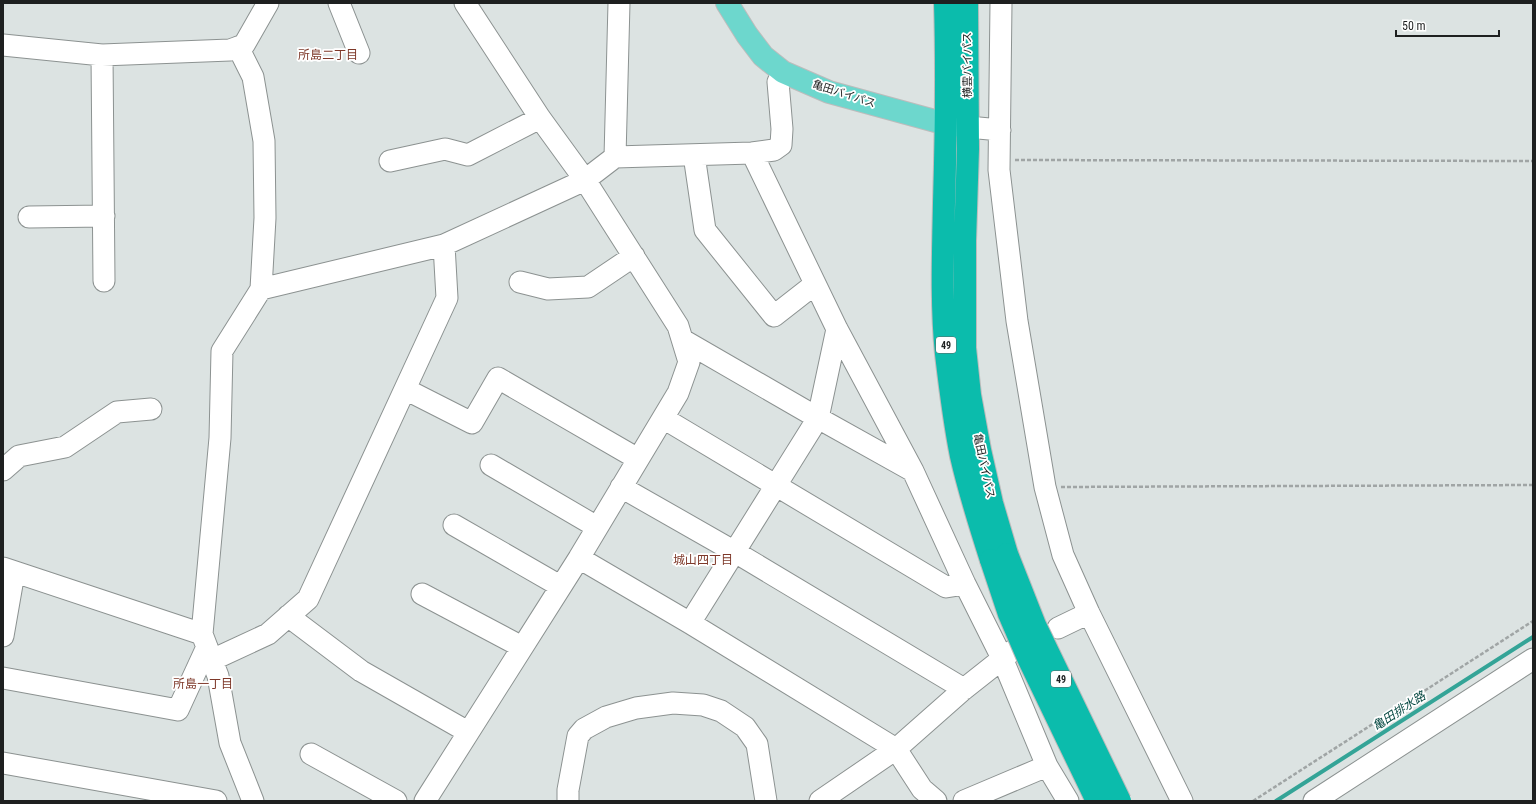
<svg xmlns="http://www.w3.org/2000/svg" width="1536" height="804" viewBox="0 0 1536 804" font-family="'Roboto Condensed','Noto Sans JP',sans-serif">
  <style>
    .lines { fill: none; stroke-linecap: round; stroke-linejoin: round }
    .stream { stroke: #34a497; stroke-width: 4 }
    .minor-casing { stroke: #8c9291; stroke-width: 23 }
    .major-casing { stroke: #bcbcbc; stroke-width: 24 }
    .highway-casing { stroke: #bcbcbc; stroke-width: 24 }
    .path { stroke: #a0a5a5; stroke-width: 2.5; stroke-dasharray: 4 2; stroke-linecap: butt }
    .minor { stroke: #fff; stroke-width: 21 }
    .major { stroke: #6dd7cd; stroke-width: 22 }
    .highway { stroke: #0bbcac; stroke-width: 22 }
    .highway-bridge-casing { stroke: #bcbcbc; stroke-width: 24; stroke-linecap: butt }
    .highway-bridge { stroke: #0bbcac; stroke-width: 22 }
    .labels { text-anchor: middle; dominant-baseline: central; stroke-width: 3.5; stroke-linejoin: round; paint-order: stroke }
    .shield { fill: #fff; stroke: #626363; stroke-width: 1 }
    .shield-label { font-size: 10px; font-weight: bold; fill: #1e2020 }
    .street-label { font-size: 11px; fill: #1e2020; stroke: #fff }
    .neighbourhood-label { font-size: 12px; fill: #7e3829; stroke: #fff }
    .water-label { font-size: 12px; font-style: italic; fill: #054841; stroke: #fff }
  </style>
  <rect width="100%" height="100%" fill="#dce3e2"/>
  <g class="lines">
    <path class="stream" d="M1276,801l257,-164"/>
    <g class="minor-casing">
      <path id="minor" d="M339,3l20,50
        M1001,3l-2,167 18,151 28,166 18,68 26,58 93,188
        M3,45l99,10 128,-5 14,-5 24,-42
        M238,47l15,30 11,64 1,77 -4,71 -39,62 -2,87 -18,196 16,42 12,67 23,58
        M102,55l2,226
        M968,127l32,3
        M752,153l85,176 76,142 52,113 37,74 45,108 21,35
        M694,155l11,75 69,86 41,-32
        M615,157l4,-154
        M390,161l55,-12 23,6 72,-37
        M29,217l75,-1
        M520,282l28,7 40,-2 46,-31
        M261,289l183,-44 141,-65 30,-23 137,-4 22,-3 7,-5 1,-16 -4,-47 5,-10
        M683,340l135,78 95,53
        M405,389l67,34 26,-45 140,81
        M663,418l283,169 19,-3
        M491,465l106,62
        M3,470l16,-14 46,-9 52,-35 34,-3
        M621,487l114,65 229,137
        M454,525l106,61
        M579,558l111,65 206,126 26,40 14,12
        M3,568l199,66
        M422,594l100,53
        M288,616l73,55 107,61
        M690,623l128,-205 19,-89
        M1058,628l31,-15
        M3,636l11,-63
        M212,660l56,-26 40,-35 139,-301 -3,-53
        M3,678l175,32 29,-63
        M311,754l85,47
        M3,763l213,38
        M425,801l154,-243 99,-165 11,-31 -11,-36 -93,-146 -45,-62 -75,-115
        M568,801v-11l10,-54 6,-7 22,-12 30,-9 37,-5 30,2 18,6 24,16 12,17 9,57
        M820,801l76,-52 68,-60 48,-38
        M964,801l83,-35
        M1314,801l219,-142"/>
    </g>
    <g class="major-casing">
      <path id="major" d="M727,3l20,32 16,21 20,16 46,20 117,32 18,2"/>
    </g>
    <g class="highway-casing">
      <path id="highway" d="M945,3c2,67 1,133 -1,200 -1,50 -3,101 2,151 4,34 8,68 15,102 8,35 19,70 30,104
        M967,3l1,146 -3,92v107l5,47 10,55 12,53 15,51"/>
    </g>
    <path class="path" d="M1015,160l518,1
      M1061,487l472,-2
      M1253,801l280,-180"/>
    <use href="#minor" class="minor"/>
    <use href="#major" class="major"/>
    <use href="#highway" class="highway"/>
    <g class="highway-bridge-casing">
      <path id="highway-bridge" d="M1007,554l28,71 85,176
        M991,560l18,54 19,44 69,143"/>
    </g>
    <use href="#highway-bridge" class="highway-bridge"/>
  </g>
  <g class="labels">
    <g class="shield">
      <rect x="936" y="337" width="20" height="16" rx="3"/>
      <rect x="1051" y="671" width="20" height="16" rx="3"/>
    </g>
    <g class="shield-label">
      <text x="946" y="345">49</text>
      <text x="1061" y="679">49</text>
    </g>
    <g class="street-label">
      <text transform="translate(967 65) rotate(-90)">横雲バイパス</text>
      <text transform="translate(844 94) rotate(18)">亀田バイパス</text>
      <text transform="translate(984 466) rotate(78)">亀田バイパス</text>
    </g>
    <g class="neighbourhood-label">
      <text x="328" y="55">所島二丁目</text>
      <text x="703" y="560">城山四丁目</text>
      <text x="203" y="684">所島一丁目</text>
    </g>
    <g class="water-label">
      <text transform="translate(1399 711) rotate(-33)">亀田排水路</text>
    </g>
  </g>
  <rect width="1536" height="804" fill="none" stroke="#1e2020" stroke-width="8"/>
  <path d="M1396 30v6h103v-6" fill="none" stroke="#1e2020" stroke-width="2"/>
  <text x="1402" y="30" font-size="12" fill="#1e2020" stroke="#ffffff" stroke-width="3" paint-order="stroke">50 m</text>
</svg>
